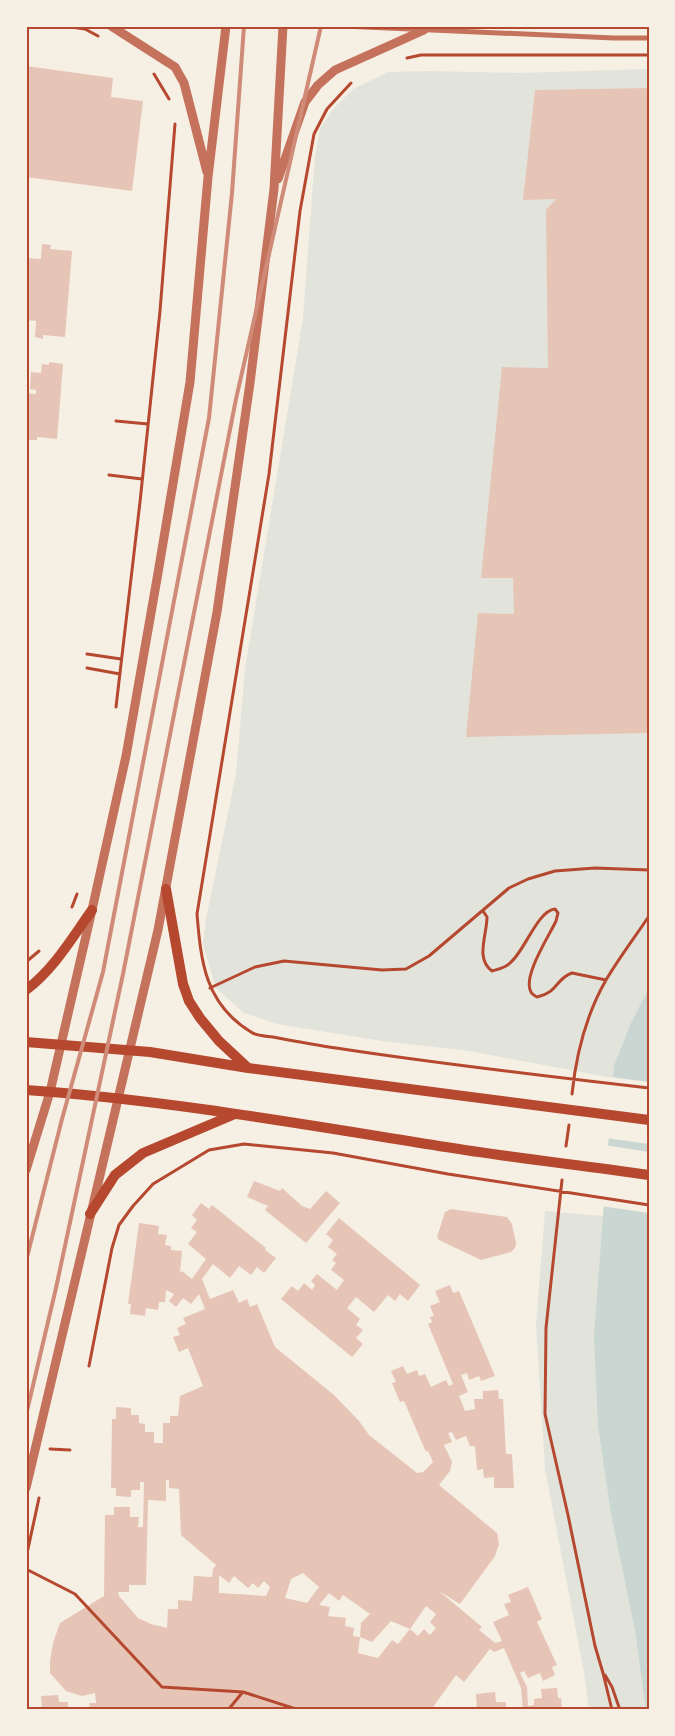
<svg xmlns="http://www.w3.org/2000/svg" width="675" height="1736" viewBox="0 0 675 1736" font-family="Raleway,sans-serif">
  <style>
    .green { fill: #e2e4dc }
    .water { fill: #c9d6d2 }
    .pier { fill: #f6efe4 }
    .building { fill: #e6c5b7; fill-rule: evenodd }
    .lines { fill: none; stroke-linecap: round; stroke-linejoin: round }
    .path { stroke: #b5482f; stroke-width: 3 }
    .minor { stroke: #c5725c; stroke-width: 5 }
    .tertiary { stroke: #c5725c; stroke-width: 9 }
    .secondary { stroke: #b5482f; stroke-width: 10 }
    .rail { stroke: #cf8b77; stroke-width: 4 }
    .neatline { fill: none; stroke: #b5482f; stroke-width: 2 }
  </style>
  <rect width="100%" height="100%" fill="#f6efe4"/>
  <path class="green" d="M649,69v1016l-180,-34 -87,-10 -105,-17 -33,-11 -28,-25 -13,-43 3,-26 30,-145 9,-105 58,-351 12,-162 5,-28 14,-20 19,-19 35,-17 41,-1 89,2z
    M545,1211l104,9v490h-60l-5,-38 -39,-203 -9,-144z"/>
  <path class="water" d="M649,988v303l-2,45 2,29v345h-3l-11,-80 -24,-116 -13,-88 -4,-89 20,-271 16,-41z"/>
  <path class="pier" d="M610,1077l39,5v62l-43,-6z
    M605,1145l44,7v61l-49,-7z"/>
  <path class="building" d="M26,66l87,12 -2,19 32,4 -11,90 -106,-14z
    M649,88v645l-183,4 12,-124 36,1 -1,-36h-32l21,-211 46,1 -2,-158 10,-11 -33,1 12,-110z
    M42,244l9,1 -1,4 22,2 -7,86 -22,-2v4l-8,-2 1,-16 -10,-1v-62l15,1z
    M49,362l14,2 -6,75 -20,-2v3h-11v-47l10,1v-4l-6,-1 1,-17 10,1 1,-9 7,1z
    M254,1181l26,10 2,-3 20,18 8,3 16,-18 14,12 -34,40 -41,-33 3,-4 -21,-9z
    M201,1203l8,6 3,-4 54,43 -1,2 11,8 -12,15 -7,-6 -6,8 -12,-9 -9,12 -17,-14 -11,15 8,20 23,-9 6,13 8,-4 3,8 7,-3 18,43 59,48 25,26 10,14 48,38 6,-1 10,-10 -5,-11 -2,1 -22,-51 -4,1 -8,-19 4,-1 -5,-11 12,-5 4,8 10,-4 2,6 6,-2 6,13 15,-7 3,6 4,-2 -25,-60 4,-2 -2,-5 4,-1 -4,-10 10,-4 -5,-11 15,-6 3,8 6,-2 36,85 -14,5 -2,-5 -10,4 -2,-7 -6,2 7,17 -9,4 6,15 10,-2 -1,-10h9v-8l15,-1 1,9h4l3,55h6l2,34h-20v-11l-10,1 -1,-9 -6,1 -2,-24h-5l-4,-10 -10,4 -4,-8 -4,1 4,9 -8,3 8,17 -2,9 -11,14 58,48 2,11 -4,12 -35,48 -21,-13 43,36 -3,3 16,13 7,-2 -9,-19 16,-7 -5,-11 7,-2 -3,-7 20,-8 14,32 -5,3 20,43 -5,2 3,8 -12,6 -3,-8 -12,5 -4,-7 -4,2 7,14 1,19 6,-1v-6l8,-1 -1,-9 16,-1 1,10h3l1,12h-39l-2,-22 -17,-40 -10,4 -4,-3 -26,33 -8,-7 -25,35h-341l-1,-7h7l-1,-10 -13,3 -16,-5 -16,-18v-12l3,-18 7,-20 44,-27 1,-81h9v-8h16v10h9l-1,10h5l1,-45h-4v8h-9v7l-15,-1v-8h-5l1,-69h4v-12l15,1v7h8v8l6,1v8h9v11h9v-20h7v-7h8l2,-20 23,-10 -15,-38 -9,4 -6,-15 7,-2 -3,-7 9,-4 -3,-6 22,-9 -6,-15 -8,10 -8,-6 -7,9 -7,-6 5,-7 -8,-4 -1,12h-6l-1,8 -12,-2 -1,8 -15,-2 1,-10h-3l11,-81 20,3 -1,8 9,1 -2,10 6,1v4l11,1 -2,22 2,-2 10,8 14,-20 -18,-15 9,-12 -6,-4 6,-8 -5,-5zM166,1480h3v8l10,1 2,46 35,30 -3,4 -1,8 -18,-1 -2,25 -14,-1v9h-10l-1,19 -16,-4 -13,-6 -19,-22 -1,-4h11v-7h17l2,-85 18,1zM303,1573l16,14 -12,16 -22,-5 6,-19zM219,1575l10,8 5,-7 14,12 5,-5 5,5 6,-7 6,6 -4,9 -47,-3zM329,1593l10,8 4,-6 27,19 -9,9 -1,14 -7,-1 1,-8 -9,-2 1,-8 -18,-2 2,-9 -11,-2zM426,1606l10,8 -6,8 6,6 -6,7 -6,-6 -6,7 -8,-7zM391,1621l19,8 -12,15 -6,-4 -14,18 -20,-5 2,-16 12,5z
    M451,1209l56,8 5,7 4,19 -1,5 -4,4 -30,8 -42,-20 -2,-3 8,-25z
    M339,1218l81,67 -12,16 -8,-7 -5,7 -7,-6 -14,17 -18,-15 -9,11 13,11 -4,6 7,5 -7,8 7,6 -11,13 -71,-58 11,-13 6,5 6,-8 8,7 3,-5 -4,-4 6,-7 20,16 7,-10 -13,-10 5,-7 -4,-3 5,-6 -9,-7 5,-7 -7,-6z
    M495,1692l1,10h10v8h-29l-1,-16z
    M58,1695l1,7h9v8h-26l-1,-14z"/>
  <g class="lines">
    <path class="path" d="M64,26l21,3 13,7
      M407,58l14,-3h228
      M154,74l15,25
      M351,83l-24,26 -13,25 -14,77 -31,263 -72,440c4,48 8,90 54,118 5,4 15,4 22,5 21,4 42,8 63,11 104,16 208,28 313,40
      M116,421l32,3
      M109,475l33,4
      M87,654l34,5
      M87,668l33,6
      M116,707l24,-205 20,-191 15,-187
      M72,907l5,-13
      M483,911l4,6c0,18 -12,42 5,54 7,-2 13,-3 18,-8 15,-12 27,-52 45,-54l3,4 -2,8c-7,15 -34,56 -25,71 0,1 5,5 6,5 22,-5 18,-18 35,-24l34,7
      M26,962l13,-11
      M210,988l45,-21 29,-6 98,9 24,-1 23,-13 80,-68 19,-9 27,-8 40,-3 54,2
      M572,1094c4,-39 14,-79 34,-114 13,-22 29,-43 43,-64
      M566,1146l3,-21
      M562,1180l-16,148 -1,86 23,101 27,131 8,27 9,37
      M89,1366l23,-118 7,-23 14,-19 20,-22 56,-34 35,-6 89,9 115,21 201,31
      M50,1449l20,1
      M26,1558l13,-60
      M26,1569l49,25 87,93 81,5 56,18
      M605,1675l7,12 8,23
      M228,1710l14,-17"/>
    <path class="minor" d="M343,26l271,12h35"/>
    <path class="tertiary" d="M111,26l64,41 9,16 23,89
      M278,179l27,-77 13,-17 17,-15 89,-40
      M26,1170l24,-78 42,-182 34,-154 32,-183 32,-191 18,-205 18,-151
      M26,1488l132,-558 59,-318 33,-229 24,-194 9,-163"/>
    <path class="secondary" d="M166,889l17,95 6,17 11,17 19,23 29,27
      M26,990c28,-21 46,-52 66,-80
      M26,1042l124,10 98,16 401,52
      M26,1090c141,10 281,35 420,57 67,11 135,18 203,28
      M90,1214l25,-39 28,-22 92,-39"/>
    <path class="rail" d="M26,1261l36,-142 41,-147 106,-554 23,-225 12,-167
      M26,1415l30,-127 67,-314 113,-575 85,-373"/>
  </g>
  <rect width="675" height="1736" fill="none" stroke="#f6efe4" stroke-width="55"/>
  <rect x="28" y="28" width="620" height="1680" class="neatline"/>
</svg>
